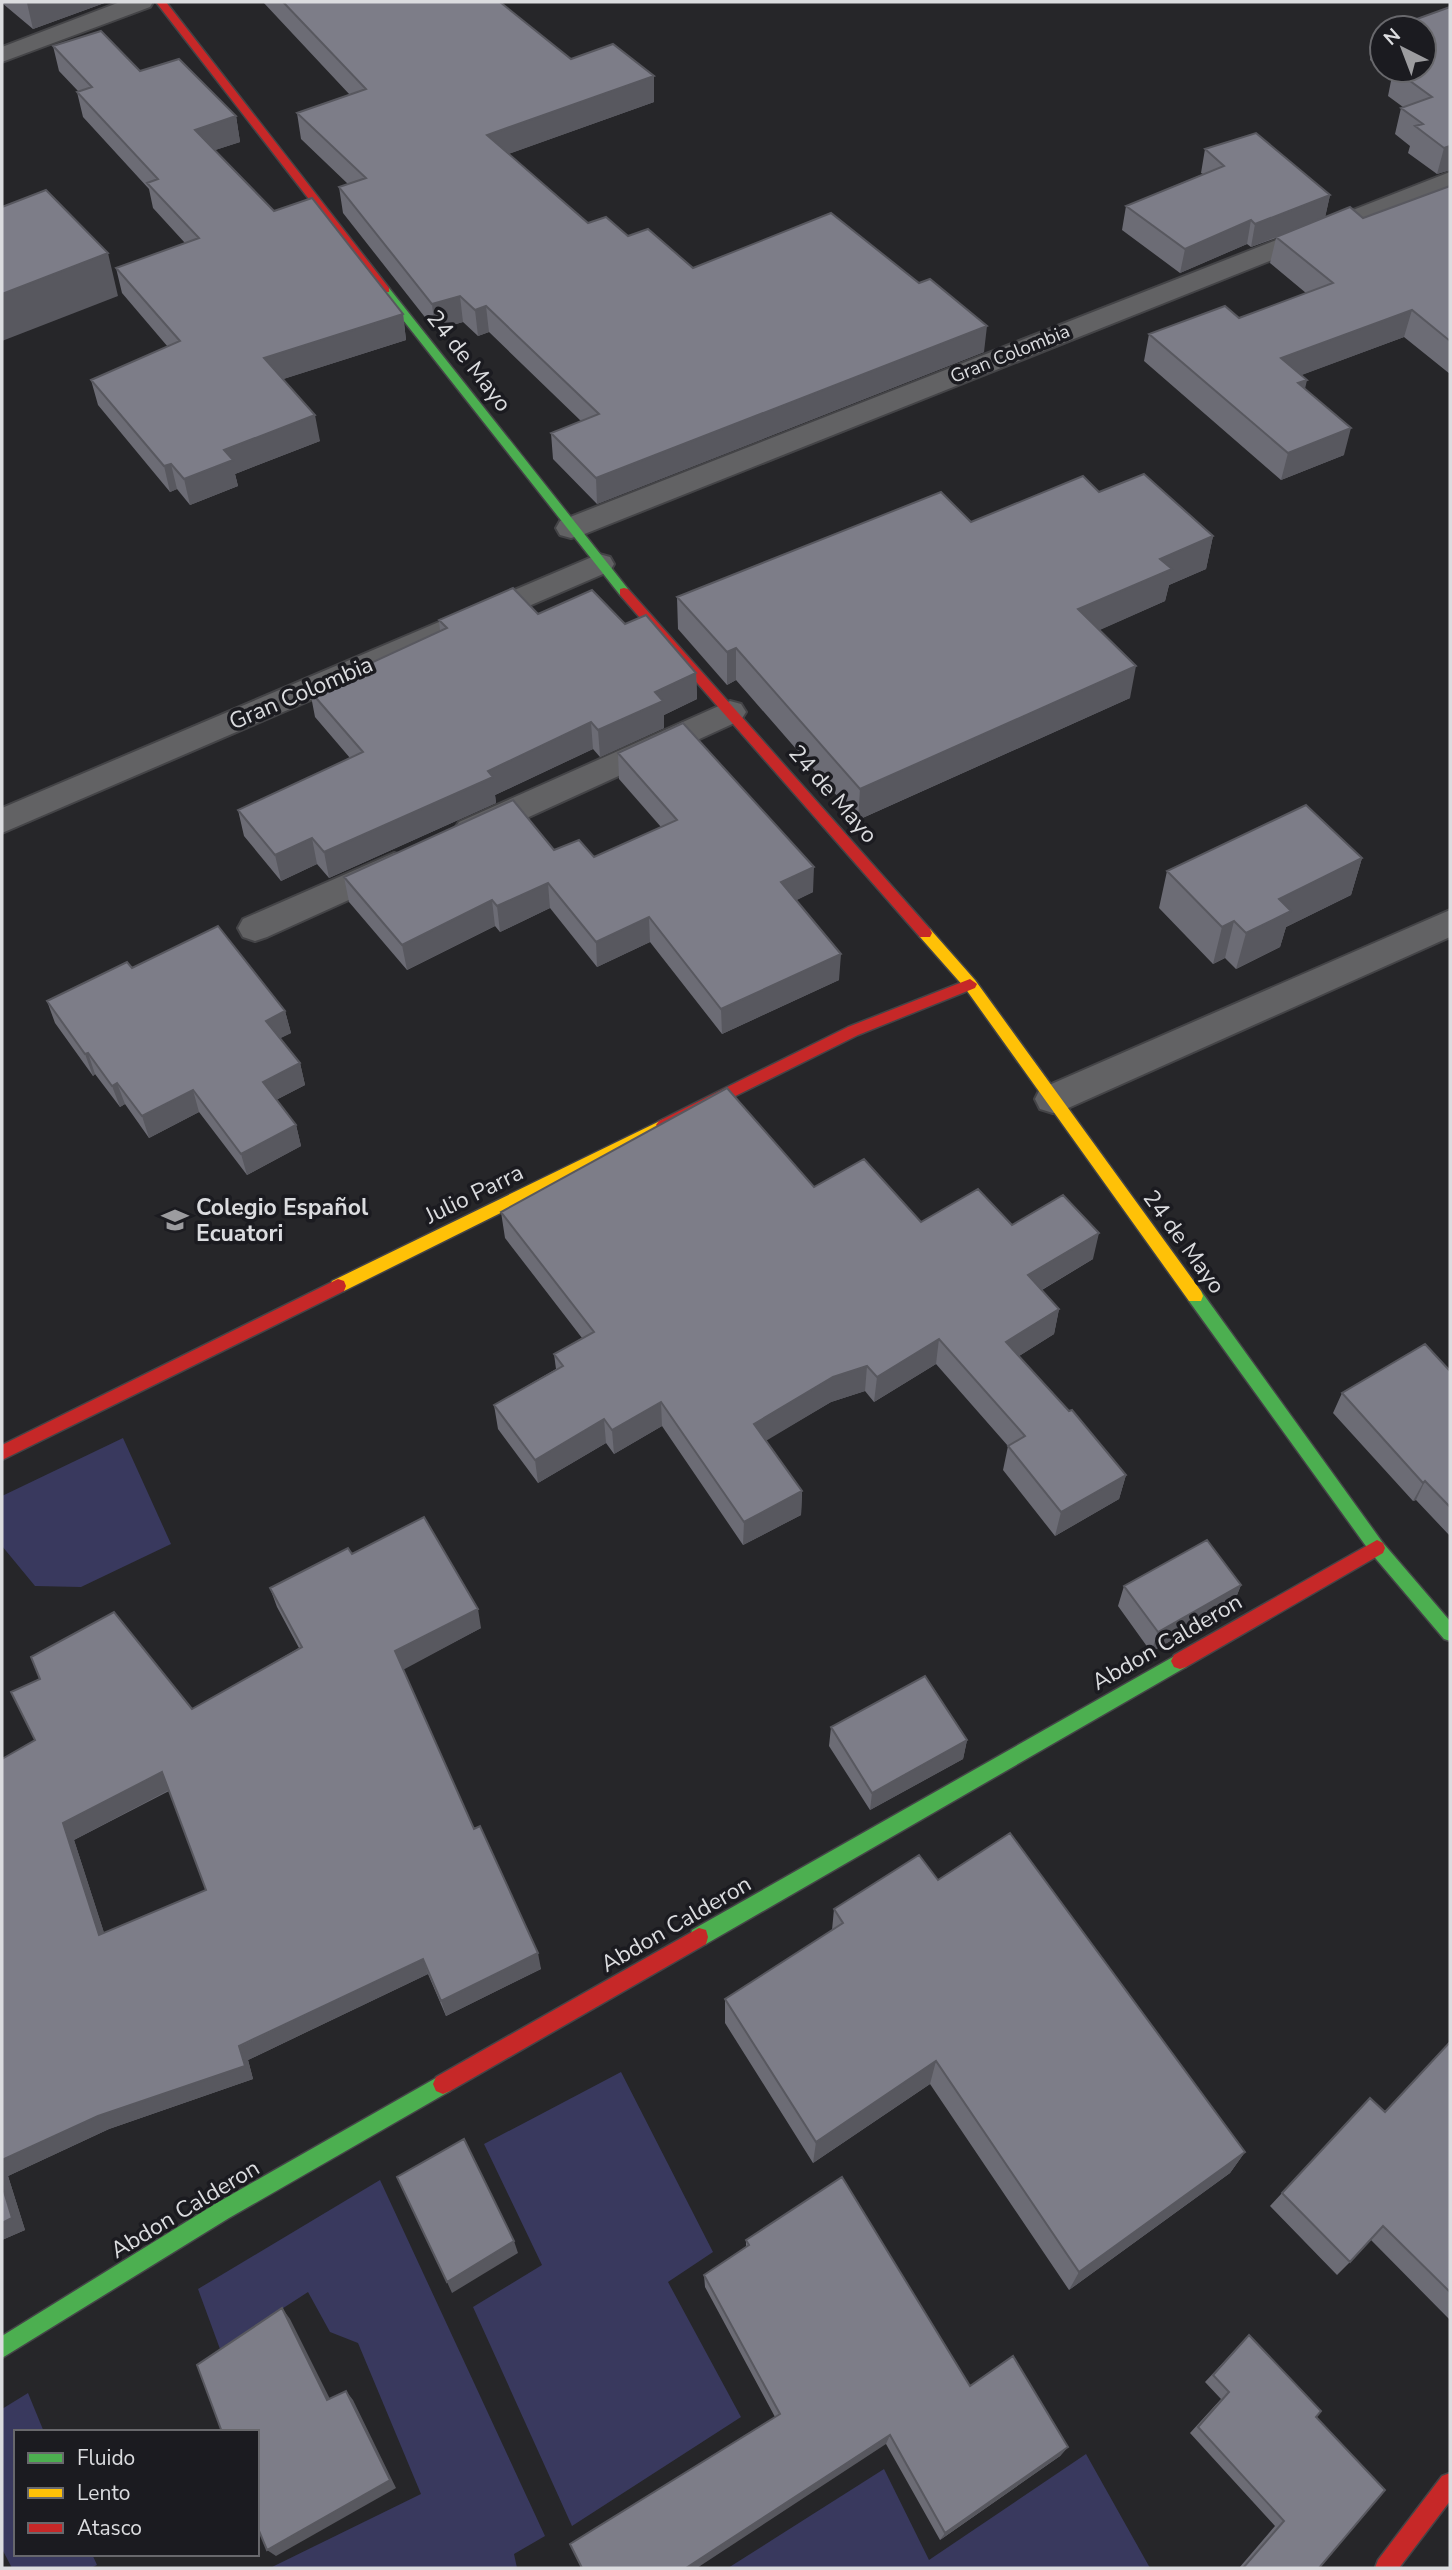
<svg xmlns="http://www.w3.org/2000/svg" width="1452" height="2570" viewBox="0 0 1452 2570" font-family="'Nunito Sans',sans-serif">
  <style>
    .green { fill: #39395e }
    .lines { fill: none; stroke-linecap: round; stroke-linejoin: round }
    .street-casing { stroke: #444447; stroke-width: 4 }
    .fast-casing { stroke: #444447; stroke-width: 3 }
    .slow-casing { stroke: #444447; stroke-width: 3 }
    .jam-casing { stroke: #444447; stroke-width: 3 }
    .street { fill: #626264; fill-rule: evenodd }
    .fast { fill: #4caf50; fill-rule: evenodd }
    .slow { fill: #ffc107; fill-rule: evenodd }
    .jam { fill: #c62828; fill-rule: evenodd }
    .wall { fill: #6c6c75; fill-rule: evenodd }
    .shaded-wall { fill: #58585f }
    .building { fill: #7d7d88; stroke: #58585f; stroke-width: 2; fill-rule: evenodd }
    .labels { text-anchor: middle; dominant-baseline: central; stroke-width: 7; stroke-linejoin: round; paint-order: stroke }
    .far-street-label { font-size: 19px; fill: #dbdcdf; stroke: #1b1b20 }
    .street-label { font-size: 23px; fill: #dbdcdf; stroke: #1b1b20 }
    .poi-label { font-size: 23px; font-weight: bold; fill: #dbdcdf; stroke: #1b1b20; text-anchor: start }
  </style>
  <rect width="100%" height="100%" fill="#262629"/>
  <path class="green" d="M123,1438l48,106 -90,43 -46,-1 -33,-40v-50z
    M621,2072l92,180 -45,30 73,135 -169,109 -99,-219 69,-42 -58,-121z
    M380,2180l165,356 -31,18 3,14h-247l151,-74 -63,-151 -28,-11 -22,-40 -88,57 -22,-60z
    M28,2393l16,39h-28v122h76l5,11 -6,3h-79l-10,-19v-140z
    M1086,2454l64,114h-422l156,-99 45,91z"/>
  <g class="lines">
    <g class="street-casing">
      <path id="street" d="M120,2h33l-3,5 -148,55v-15z
        M1450,172v17l-868,346 -11,3 -11,-3 -4,-7 4,-7z
        M599,554l11,3 4,7 -4,7 -608,262v-25z
        M730,701l11,3 5,8 -5,8 -258,118 -12,4 -12,-4 -5,-8 5,-8z
        M394,853l12,3 5,9 -5,9 -139,63 -12,4 -12,-4 -5,-9 5,-9z
        M1450,910v27l-384,172 -13,4 -13,-4 -5,-10 5,-10z"/>
    </g>
    <g class="fast-casing">
      <path id="fast" d="M381,288h8l239,301v6h-8l-239,-303z
        M1195,1289l6,2 182,252 67,78v20l-6,-2 -73,-86 -182,-252 -2,-5 2,-5z
        M1180,1653l6,2 3,6 -3,6 -480,277 -7,2 -7,-2 -2,-7 2,-7z
        M443,2074l7,3 3,7 -3,7 -221,127 -227,140v-22l213,-132z"/>
    </g>
    <g class="slow-casing">
      <path id="slow" d="M925,928l5,1 45,51 226,311 2,5 -2,5h-12l-224,-313 -45,-51 -2,-4 2,-4z
        M664,1119l5,2 3,4 -3,4 -325,162h-12l-2,-5 2,-5z"/>
    </g>
    <g class="jam-casing">
      <path id="jam" d="M156,2h10l223,286v4h-8z
        M624,588l4,1 302,340 2,4 -2,4h-10l-300,-342v-6z
        M970,979l7,5 -2,4 -117,47 -189,94h-10l-3,-4 3,-4 189,-94z
        M338,1279l6,2 2,5 -2,5 -342,169v-15z
        M1377,1540l6,3 2,5 -2,5 -197,114 -6,2 -6,-2 -3,-6 3,-6z
        M699,1928l7,2 2,7 -2,7 -256,147 -7,3 -7,-3 -3,-7 3,-7z
        M1450,2473v28l-51,67h-24l3,-8 64,-84z"/>
    </g>
    <use href="#street" class="street"/>
    <use href="#fast" class="fast"/>
    <use href="#slow" class="slow"/>
    <use href="#jam" class="jam"/>
  </g>
  <path class="wall" d="M2,2h105l-74,27 -31,-26z
    M263,2h237l71,57 83,17v26l-146,52 80,69 40,13 65,32 291,84 -387,152 -44,-45 -2,-26 30,-12 -92,-89 -11,4 -15,-14 -28,8 -92,-117 -4,-26 9,-3 -47,-45 -4,-26 53,-18z
    M1450,7v163l-13,4 -29,-21 2,-7 -15,-12 6,-26 2,-1 -15,-11 4,-20 -8,-6h40z
    M1382,32v37l-12,-9 6,-26z
    M53,46l87,25 96,45 4,26 -25,8 59,61 129,103 3,26 -123,39 37,62 -85,33 3,12 -48,19 -13,-16 -7,3 -72,-87 -7,-25 77,-33 -46,-54 -6,-25 69,-25 -32,-35 -4,-19 -66,-72 -6,-25 1,-1 -19,-20z
    M1205,149l125,46 -5,22 38,1 87,-32v188l-46,-37 -103,38 4,14 39,66 -63,25 -137,-119 5,-27 90,-16 67,-25 -36,-30 6,-25 -25,9 -4,-3 -67,29 -58,-43 4,-24 77,-32 -2,-1z
    M1099,492l114,44 -7,33 -37,16 -4,16 -66,29 31,68 -272,122 -122,-140 -9,5 -49,-56 -1,-32 294,-75z
    M538,614l87,10 71,49 1,26 -33,16v13l-64,29 -7,-8 -98,46 1,8 -167,75 -12,-14 -36,17 -37,-45 -6,-26 112,-52 -35,-41 -5,-26 130,-60 -1,-11z
    M618,753l195,139 -17,8 43,80 -117,54 -72,-92 -53,25 -47,-59 -50,24 -5,-6 -88,44 -58,-68 -5,-25 210,-27 40,7 67,-30 -42,-48z
    M1362,858l-11,37 -65,32 -6,20 -44,22 -11,-11 -12,6 -54,-56 8,-37z
    M132,968l153,43 6,22 -11,5 20,25 5,22 -29,15 20,25 5,21 -54,29 -48,-63 -50,26 -24,-34 -5,3 -25,-33 -2,2 -38,-53 -8,-22z
    M814,1187l107,35 91,3 81,34 -51,31 17,19 -5,25 -35,22 107,119 -7,24 -64,37 -52,-66 5,-24 -72,-82 -62,38 -9,-11 -34,11 -65,38 36,51 -1,24 -58,30 -81,-119 -48,28 -8,-11 -68,40 -40,-54 -4,-24 62,-36 -2,-15 28,-16 -77,-100 -4,-26z
    M1450,1371v165l-34,-36 -3,1 -80,-88 9,-20z
    M352,1554l129,74 -78,41 71,160 67,140 -95,47 -18,-42 -180,86 5,19 -144,50 -101,47 17,54 -23,10v-481l190,-50 107,-61 -22,-41 -7,-19zM169,1791l37,99 -102,43 -30,-93z
    M1241,1585l-8,20 -82,47 -33,-46 6,-20z
    M831,1727l136,13 -4,19 -93,51 -41,-64z
    M938,1880l307,272 -15,21 -161,117 -139,-206 -117,79 -88,-140v-24l107,-69 2,-21z
    M1450,2042v278l-79,-80 -21,22 -13,13 -67,-69 12,-13 103,-81z
    M746,2240l224,146 98,61 -8,9 -120,84 -54,-96 -111,-27 -70,-130 -1,-12 42,-27z
    M1249,2335l67,82 3,151h-80l36,-42 -85,-93 31,-34 -16,-17z"/>
  <path class="shaded-wall" d="M30,2h77l-74,27 -6,-26z
    M654,76v26l-165,59 -2,-26z
    M236,116l4,26 -40,13 -5,-25z
    M1450,146v24l-13,4 7,-26z
    M1330,195l-5,23 -74,29 4,-23z
    M1251,220l-4,24 -67,29 5,-24z
    M108,253l10,43 -116,45v-47z
    M460,296l3,26 -28,8 -3,-26z
    M486,306l3,26 -11,4 -3,-26z
    M1412,310l-8,27 -129,48 6,-27z
    M403,314l3,26 -138,44 -4,-26z
    M987,326l-3,26 -387,152 -1,-26z
    M1307,380l-6,27 -3,-24z
    M315,415l5,26 -85,33 3,12 -48,19 -6,-26 40,-29z
    M1351,428l-7,27 -63,25 7,-27z
    M171,464l6,25 -7,3 -6,-26z
    M1213,536l-7,33 -37,16 -4,16 -92,41 5,-33 82,-50z
    M736,648v32l-9,5v-33z
    M1136,666l-6,32 -272,122 2,-31z
    M696,673l1,26 -33,16v13l-64,29 -2,-27 57,-38z
    M591,722l2,27 -98,46 1,8 -167,75 -5,-26 164,-81z
    M312,838l5,26 -36,17 -6,-26z
    M1362,858l-11,37 -65,32 -6,20 -44,22 10,-36 33,-34z
    M814,867l-1,25 -32,16v-26z
    M548,883l2,25 -50,24 -3,-26z
    M492,900l3,26 -88,44 -5,-25z
    M649,917l1,25 -53,25 -1,-25z
    M1234,921l-9,37 -12,6 9,-37z
    M841,954l-2,26 -117,54 -1,-25z
    M285,1011l6,22 -20,10 -5,-22z
    M88,1053l7,21 -2,2 -8,-22z
    M300,1063l5,22 -37,19 -5,-22z
    M117,1083l8,21 -5,3 -8,-21z
    M193,1090l6,22 -50,26 -7,-22z
    M296,1125l5,21 -54,29 -6,-21z
    M1099,1233l-6,26 -70,42 5,-26z
    M1059,1309l-5,25 -52,33 4,-25z
    M939,1339l-3,25 -62,38 3,-25z
    M867,1366l-2,25 -34,11 -77,46v-24l79,-47z
    M661,1402l1,24 -48,28 -2,-24z
    M604,1419l2,24 -68,40 -3,-23z
    M1126,1475l-7,24 -64,37 6,-24z
    M1425,1481l-9,19 -3,1 10,-18z
    M802,1491l-1,24 -58,30 1,-23z
    M1241,1585l-8,20 -82,47 7,-20z
    M478,1609l3,19 -80,43 -6,-20z
    M967,1740l-4,19 -93,51 2,-17z
    M162,1772l9,17 -97,51 36,111 -11,-16 -36,-112z
    M538,1953l3,16 -95,47 -5,-15z
    M423,1959l5,15 -180,86 5,19 -144,50 -101,47 17,54 -23,10v-80z
    M936,2061l-6,23 -117,79 3,-21z
    M1245,2152l-15,21 -161,117 10,-18z
    M514,2241l4,12 -66,40 -5,-11z
    M282,2308l8,11 45,90 -8,-9z
    M346,2391l7,9 43,88 -120,68 -9,-6z
    M890,2435l-4,9 -189,124h-11z
    M1068,2447l-8,9 -120,84 5,-7z"/>
  <path class="building" d="M283,2h217l71,57 42,-15 41,32 -167,59 101,88 18,-6 22,19 20,-7 45,39 138,-55 88,70 11,-4 57,47 -391,152 -45,-45 48,-19 -113,-108 -11,4 -15,-14 -28,8 -93,-117 27,-9 -69,-65 69,-24z
    M1450,7v139l-6,2 -29,-22 8,-2 -22,-16 31,-11 -37,-27h29v-42h-32z
    M101,31l39,40 39,-12 57,57 -41,14 79,81 38,-13 91,116 -139,44 51,57 -91,35 9,10 -49,19 -13,-15 -7,2 -73,-86 89,-39 -64,-73 83,-30 -52,-55 11,-4 -81,-87 15,-5 -39,-41z
    M1382,32v6l-6,-4z
    M1256,133l74,62 -75,29 -4,-4 -66,29 -59,-43 98,-40 -19,-17z
    M1450,186v155l-38,-31 -131,48 26,22 -9,3 53,45 -63,25 -139,-119 76,-28 14,12 94,-35 -57,-46 74,-30 13,11z
    M46,190l62,63 -106,41v-87z
    M1144,474l69,62 -53,23 12,10 -94,40 58,57 -276,123 -124,-141 -9,4 -50,-55 264,-105 30,30 112,-46 16,16z
    M513,588l25,26 54,-24 33,34 21,-9 50,58 -41,19 8,9 -65,29 -7,-8 -103,49 5,6 -169,75 -12,-14 -37,17 -37,-45 125,-58 -53,-61 137,-63 -8,-8z
    M683,723l131,144 -33,15 60,72 -120,55 -72,-92 -53,25 -48,-59 -51,23 -5,-6 -90,45 -58,-68 169,-77 41,50 25,-10 15,17 83,-37 -59,-67z
    M1306,805l56,53 -83,41 12,12 -45,22 -12,-12 -12,6 -55,-56z
    M218,926l67,85 -19,10 34,42 -37,19 33,43 -55,29 -48,-64 -51,26 -25,-33 -5,3 -24,-33 -3,1 -38,-53 80,-39 5,6z
    M727,1088l87,99 50,-28 57,63 57,-33 34,36 51,-30 36,38 -71,42 31,34 -53,33 63,69 3,-1 54,65 -65,37 -53,-66 17,-10 -86,-97 -62,38 -10,-11 -34,11 -79,47 48,67 -58,31 -83,-120 -49,28 -8,-11 -69,41 -41,-55 69,-39 -9,-12 40,-22 -93,-120z
    M1425,1344l25,27v136l-25,-26 -2,2 -81,-90z
    M424,1517l54,92 -83,42 79,178 6,-3 58,127 -97,48 -18,-42 -184,87 6,20 -147,50 -96,44v-401l33,-19 -24,-48 29,-13 -9,-22 83,-45 78,97 110,-62 -32,-59 78,-40 4,6zM162,1772l44,118 -107,45 -36,-112z
    M1207,1540l34,45 -83,47 -34,-46z
    M925,1676l42,64 -95,53 -41,-66z
    M1010,1833l235,319 -166,120 -143,-211 -120,81 -91,-143 118,-76 -9,-14 85,-54 19,25z
    M1450,2042v250l-67,-66 -33,36 -68,-69 88,-95 15,14z
    M464,2139l50,102 -67,41 -50,-105z
    M842,2177l128,209 43,-30 55,91 -123,86 -55,-98 -204,133h-104l-12,-24 210,-130 -76,-139 45,-30 -3,-5z
    M2,2185l10,33 -10,5z
    M282,2308l45,92 19,-9 44,89 -123,70 -10,-24v-94h-35l-25,-67z
    M1249,2335l72,76 -5,6 69,73 -66,78h-76l41,-47 -86,-94 31,-35 -16,-17z"/>
  <defs>
    <g id="school-bare" transform="scale(2.1)"><path d="M0-5L7-2L0 1L-7-2ZM-4 1L0 2.5L4 1V4Q0 6-4 4Z" fill="#9c9c9f" stroke="#1b1b20" stroke-width="2.5" paint-order="stroke"/></g>
  </defs>
  <g fill-rule="evenodd">
    <use href="#school-bare" x="175" y="1220"/>
  </g>
  <g class="labels">
    <g class="far-street-label">
      <text transform="translate(1010 354) rotate(-22)">Gran Colombia</text>
    </g>
    <g class="street-label">
      <text transform="translate(469 361) rotate(52)">24 de Mayo</text>
      <text transform="translate(301 693) rotate(-23)">Gran Colombia</text>
      <text transform="translate(833 794) rotate(49)">24 de Mayo</text>
      <text transform="translate(474 1194) rotate(-26)">Julio Parra</text>
      <text transform="translate(1184 1242) rotate(54)">24 de Mayo</text>
      <text transform="translate(1167 1642) rotate(-30)">Abdon Calderon</text>
      <text transform="translate(676 1924) rotate(-30)">Abdon Calderon</text>
      <text transform="translate(185 2209) rotate(-31)">Abdon Calderon</text>
    </g>
    <g class="poi-label">
      <text x="196" y="1207">Colegio Español<tspan x="196" dy="26">Ecuatori</tspan></text>
    </g>
  </g>
  <rect width="1452" height="2570" fill="none" stroke="#dbdcdf" stroke-width="7"/>
  <rect x="14" y="2430" width="245" height="126" fill="#1b1b20" stroke="#68686c" stroke-width="2"/>
  <rect x="28" y="2453" width="35" height="10" fill="#4caf50" stroke="#68686c" stroke-width="2"/>
  <text x="77" y="2465" font-size="21" fill="#dbdcdf">Fluido</text>
  <rect x="28" y="2488" width="35" height="10" fill="#ffc107" stroke="#68686c" stroke-width="2"/>
  <text x="77" y="2500" font-size="21" fill="#dbdcdf">Lento</text>
  <rect x="28" y="2523" width="35" height="10" fill="#c62828" stroke="#68686c" stroke-width="2"/>
  <text x="77" y="2535" font-size="21" fill="#dbdcdf">Atasco</text>
  <g transform="translate(1403 49) rotate(318)"><circle r="33" fill="#1b1b20" stroke="#68686c" stroke-width="2"/>
  <path d="M0-5L12 26L0 18L-12 26Z" fill="#9c9c9f"/>
  <text y="-10" font-size="19" font-weight="bold" text-anchor="middle" fill="#dbdcdf">N</text>
  </g>
</svg>
